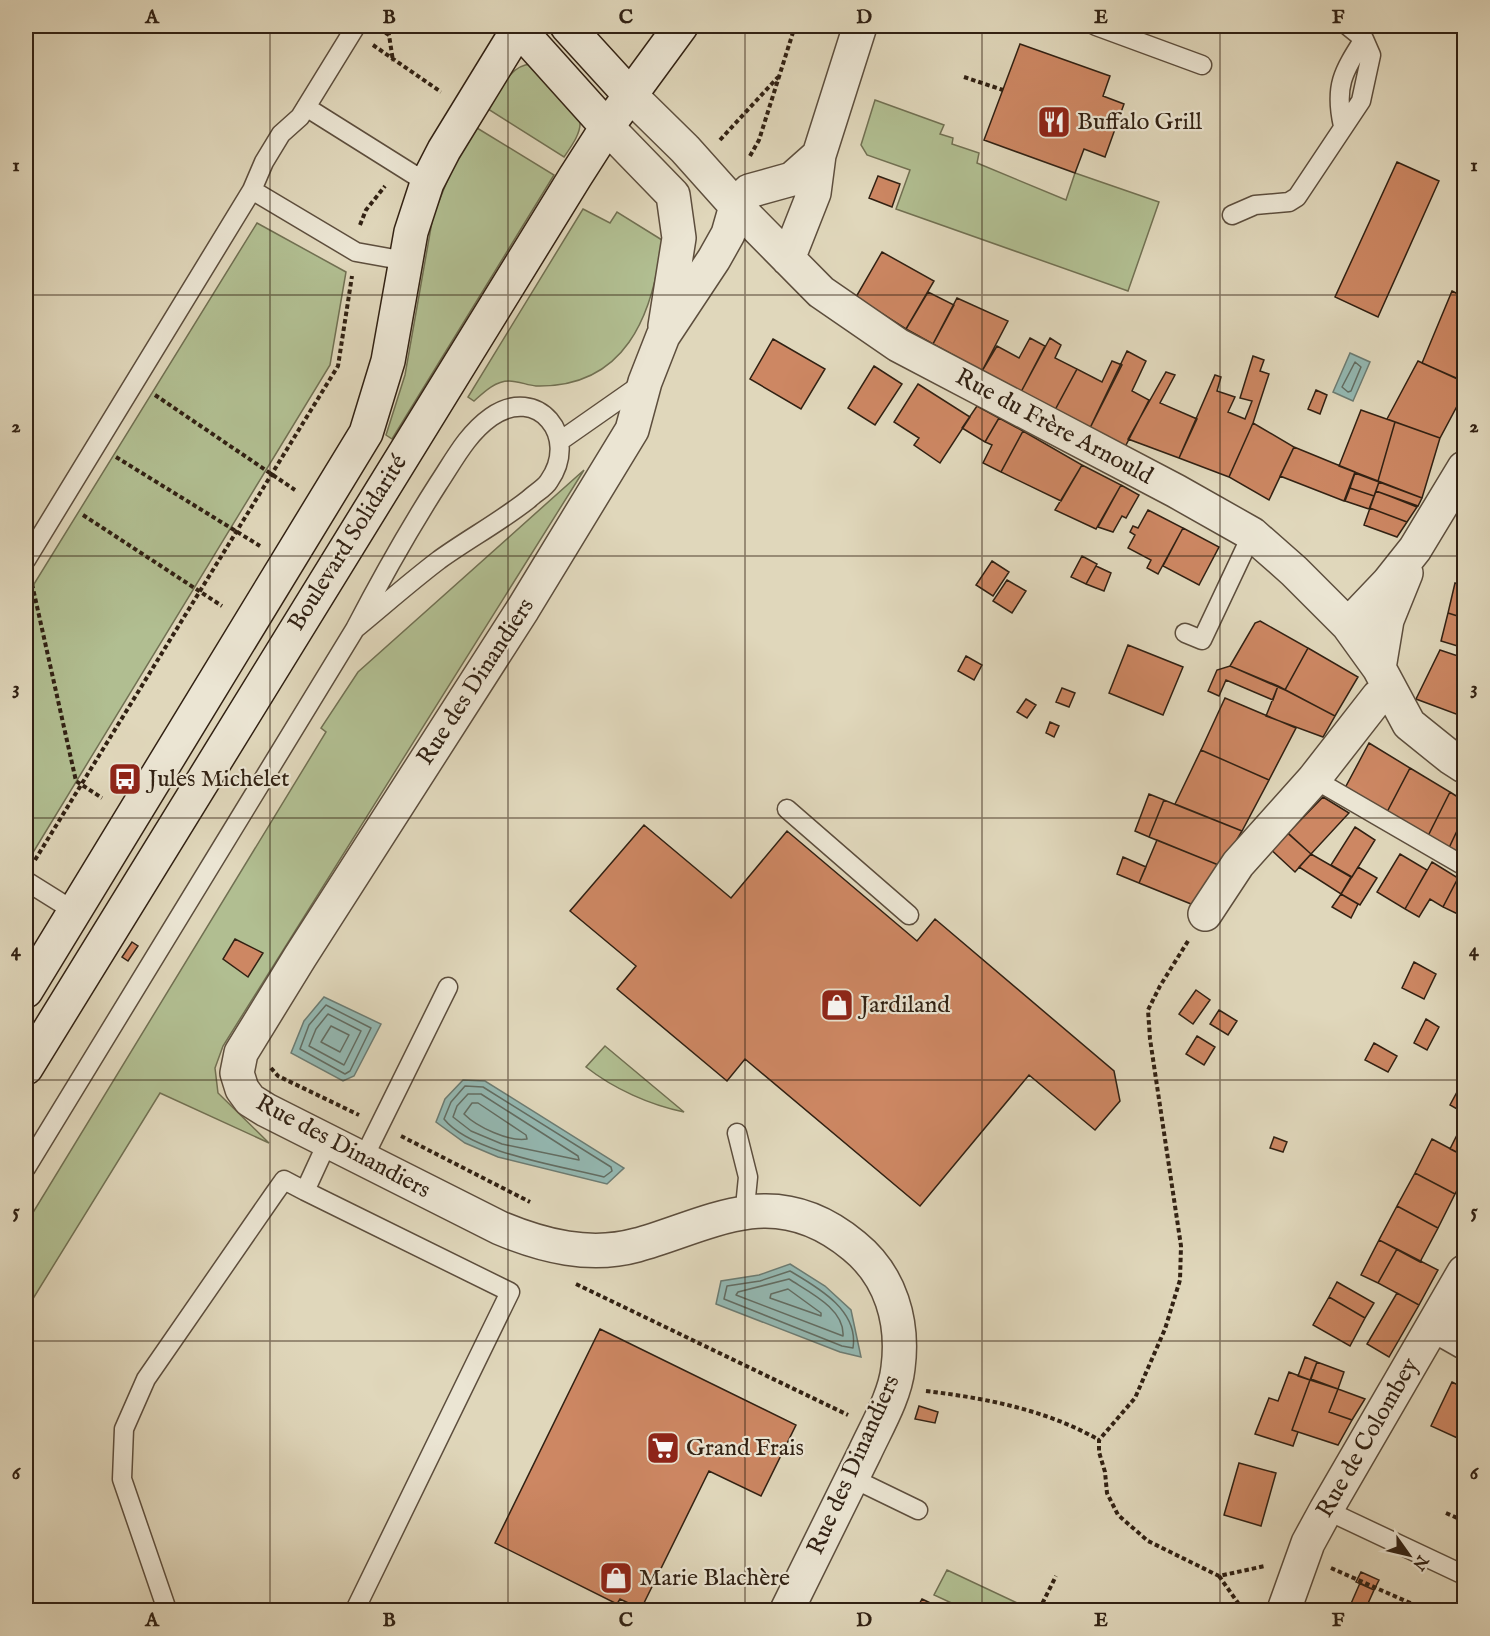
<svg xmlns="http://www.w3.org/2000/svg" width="1490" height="1636" viewBox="0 0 1490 1636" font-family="'IM FELL English',serif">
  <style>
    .green { fill: #b1be91; stroke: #717052; stroke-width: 1.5 }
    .water { fill: #94b9b3; stroke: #6c7c73; stroke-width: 1.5 }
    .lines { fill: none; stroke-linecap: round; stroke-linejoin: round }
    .shore { stroke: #626d63; stroke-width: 1.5 }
    .building { fill: #cd8763; stroke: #312113; stroke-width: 1.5 }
    .lane-casing { stroke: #5d4e3d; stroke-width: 21 }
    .street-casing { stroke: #5d4e3d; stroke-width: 36 }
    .secondary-casing { stroke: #312113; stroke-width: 36 }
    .path { stroke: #312113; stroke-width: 4; stroke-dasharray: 4.5 3; stroke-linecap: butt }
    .lane { stroke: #ebe5d3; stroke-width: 18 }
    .street { stroke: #ebe5d3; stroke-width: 33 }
    .secondary { stroke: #ebe5d3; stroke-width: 33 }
    .grid { fill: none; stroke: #312113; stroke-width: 1.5; stroke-opacity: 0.55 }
    .labels { text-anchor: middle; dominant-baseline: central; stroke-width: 4.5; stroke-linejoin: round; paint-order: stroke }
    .poi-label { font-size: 24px; fill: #312113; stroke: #ebe5d3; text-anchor: start }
    .street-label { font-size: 24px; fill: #312113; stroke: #ebe5d3 }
    .neatline { fill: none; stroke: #312113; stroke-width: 2 }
    .grid-label { font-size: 20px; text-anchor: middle; font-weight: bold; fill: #312113 }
  </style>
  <rect width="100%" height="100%" fill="#e0d7bb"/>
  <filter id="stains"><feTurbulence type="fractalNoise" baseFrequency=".00333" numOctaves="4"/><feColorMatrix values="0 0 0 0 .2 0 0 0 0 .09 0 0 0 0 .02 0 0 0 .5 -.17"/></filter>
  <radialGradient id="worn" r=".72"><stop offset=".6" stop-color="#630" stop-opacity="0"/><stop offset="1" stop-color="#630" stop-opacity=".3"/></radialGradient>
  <path class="green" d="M531,64c11,12 48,43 49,58 1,12 -10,26 -16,35l-76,-48c11,-17 21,-44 43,-45z
    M875,100l69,25 -4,9 13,4 -1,6 27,9 -2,10 89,37 9,-27 84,29 -31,89 -232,-82 14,-39 -43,-15 -6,-10z
    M477,128l77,47 -162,264 -6,-4 19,-60 28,-159 21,-52z
    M583,209l27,14 7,-11 45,28c-9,76 -37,148 -126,146 -9,-1 -18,-5 -27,-5 -14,0 -25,11 -35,20l-6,-4z
    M257,223l89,49 -16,93 -304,499v-267z
    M584,470l-361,576 -8,22 3,25 51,50 -109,-50 -134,217v-86l300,-492 -5,-4 37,-56z
    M605,1046l79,66c-34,-7 -70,-23 -98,-45z
    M947,1570l85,40h-75l1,-4 -24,-11z"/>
  <path class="water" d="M1350,353l20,9 -17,39 -20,-9z
    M324,997l57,27 -27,52 -11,5 -52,-28 13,-32z
    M463,1080l22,1 139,87 -17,16 -109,-27 -33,-14 -29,-21 9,-23z
    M790,1264l35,22 26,24 10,47 -21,-5 -124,-48 5,-23 38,-6z"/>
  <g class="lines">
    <path class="shore" d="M1355,362l6,5 -10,24 -3,1 -6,-5z
      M326,1005l45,23 -21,43 -5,3 -45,-25 9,-24z
      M328,1014l33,17 -17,34 -35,-19 7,-17z
      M331,1026l18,9 -9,17 -19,-10z
      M465,1086l18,1 128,80 1,4 -8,6c-43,-11 -133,-24 -160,-58l7,-17z
      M468,1094h13l97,62 1,4 -77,-16 -31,-13 -18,-14 4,-11z
      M472,1103h6l48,32 1,4c-18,3 -50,-12 -63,-25z
      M790,1271c27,16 69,39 63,77l-11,-2 -118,-47 3,-13 33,-5z
      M789,1279c20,13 56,30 54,57l-107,-41 2,-3z
      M788,1289l33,24v3l-51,-18 1,-4z"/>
  </g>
  <path class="building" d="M1020,44l90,32 -7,20 21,8 -19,53 -21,-8 -9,24 -91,-33z
    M1397,162l42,19 -61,136 -43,-20z
    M878,176l22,8 -8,23 -23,-9z
    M882,252l52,29 -28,48 -50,-32z
    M1452,291l12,6 -1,84 -41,-18z
    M928,292l26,13 -21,39 -27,-15z
    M957,298l51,23 -26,50 -49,-27z
    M1030,338l15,8 -24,46 -39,-21 15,-25 22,12z
    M1050,338l11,7 -6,13 22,11 -22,41 -34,-18z
    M773,339l52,30 -24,40 -51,-30z
    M1127,351l19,10 -14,30 17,9 -24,47 -35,-19z
    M1253,356l11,4 -4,11 9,3 -16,49 -24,54 -50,-19 36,-83 6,2 -4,14 18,6 -7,15 17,7 7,-18 -12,-3z
    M1112,361l10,4 -32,63 -35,-18 22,-41 25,13z
    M1418,361l46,21v11l-24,45 -53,-19z
    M874,366l28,18 -27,41 -27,-17z
    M1166,372l9,3 -15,28 37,16 -18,39 -51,-19z
    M918,384l52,33 -30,46 -26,-18 5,-7 -25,-16z
    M1316,390l11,5 -7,19 -12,-5z
    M977,406l22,12 -14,24 -23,-14z
    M1361,410l34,12 -17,59 -39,-15z
    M999,418l24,13 -22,41 -18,-9 9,-18 -7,-3z
    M1395,422l45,16 -18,60 -44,-17z
    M1253,423l41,24 -25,53 -40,-23z
    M1023,431l59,34 -21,36 -60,-29z
    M1294,447l61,25 -11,29 -64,-25z
    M1082,465l39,20 -25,44 -41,-19z
    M1355,473l24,9 -5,14 -24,-8z
    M1379,482l43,16 -4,8 -42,-15z
    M1121,485l18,10 -13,23 -4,-2 -9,16 -15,-5z
    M1350,488l24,8 -5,13 -24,-8z
    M1376,491l16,6 25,10 -10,15 -37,-14z
    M1370,508l37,14 -10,15 -33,-12z
    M1148,510l35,18 -25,46 -11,-6 4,-8 -23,-12 7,-13 -5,-3 3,-6 5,2z
    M1183,528l36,19 -20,38 -36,-19z
    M1462,550l2,1v25l-7,-2z
    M1082,556l15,8 -11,20 -15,-7z
    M992,561l17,11 -16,24 -17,-11z
    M1096,566l15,7 -7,18 -18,-7z
    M1007,580l19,11 -14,22 -19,-12z
    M1455,583l9,2v33l-16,-5z
    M1448,613l16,5v30l-23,-7z
    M1260,621l48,27 -23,42 -55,-24 25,-43z
    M1128,645l55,22 -20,48 -54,-22z
    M1308,648l50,29 -23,39 -50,-26z
    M1440,650l24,8v59l-48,-18z
    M966,656l16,9 -8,15 -16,-9z
    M1230,666l48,20 -5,14 -47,-20 -7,16 -11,-5 9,-21z
    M1278,686l57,30 -12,21 -57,-21z
    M1062,688l13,5 -6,14 -13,-5z
    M1225,698l71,30 -27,52 -68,-30z
    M1026,699l10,6 -9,13 -10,-6z
    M1050,722l9,4 -5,11 -8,-4z
    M1369,743l41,25 -24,46 -41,-26z
    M1201,750l68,30 -27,51 -67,-27z
    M129,767l7,4 -10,15 -7,-4z
    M1410,768l40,24 -23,46 -41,-24z
    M1450,792l14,9v15l-16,34 -21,-12z
    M1149,794l15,6 -15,37 -14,-6z
    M1323,797l26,16 -38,41 -23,-21z
    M1164,800l78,31 -21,35 -72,-29z
    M1464,816v44l-16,-10z
    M644,825l87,73 56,-67 130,110 18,-22 179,152 6,30 -25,29 -66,-55 -109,131 -175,-147 -18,22 -110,-92 19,-23 -66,-55z
    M1355,827l20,13 -23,37 -21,-12z
    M1284,830l27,24 -16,18 -27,-25z
    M1157,840l64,26 -25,40 -57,-23z
    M1311,854l40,23 -10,17 -42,-27z
    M1400,854l27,16 -22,39 -28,-17z
    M1123,857l23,10 -7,16 -22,-9z
    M1432,862l26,16 -15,29 -13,-8 -11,18 -14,-8z
    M1358,867l19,11 -17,27 -19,-11z
    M1458,878l6,4v35l-21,-10z
    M1341,894l17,10 -7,14 -19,-11z
    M235,939l28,14 -15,24 -25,-18z
    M132,942l6,4 -10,15 -6,-4z
    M1414,962l22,12 -12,25 -22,-11z
    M1196,990l14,10 -17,24 -14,-10z
    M1219,1010l18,11 -9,14 -18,-11z
    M1426,1019l13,8 -12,23 -13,-7z
    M1197,1036l18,11 -11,18 -18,-11z
    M1374,1043l23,13 -9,16 -23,-12z
    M1464,1079v34l-14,-8z
    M1464,1121v35l-14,-7z
    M1274,1137l13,5 -4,10 -13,-4z
    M1432,1139l32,17v21l-9,17 -40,-21z
    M1415,1173l40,21 -17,34 -41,-22z
    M1397,1206l41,22 -18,34 -41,-22z
    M1379,1240l18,9 -19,34 -17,-8z
    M1397,1249l41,21 -19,35 -41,-22z
    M1337,1282l37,21 -9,15 -36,-21z
    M1397,1293l22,12 -30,52 -22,-13z
    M1329,1297l36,21 -15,28 -37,-21z
    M600,1329l196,96 -35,71 -52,-25 -68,138 -21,-10 -3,5 -122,-61z
    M1305,1357l12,5 -7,18 -12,-4z
    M1317,1362l27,10 -6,17 -27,-10z
    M1289,1372l21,8 -18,50 6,2 -5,14 -38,-12 14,-36 9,3z
    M1310,1380l28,9 -9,23 23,8 -14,25 -46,-15z
    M1452,1382l12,6v53l-33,-15z
    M1338,1389l27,10 -13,21 -23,-8z
    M919,1406l19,6 -3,11 -20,-4z
    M1239,1463l37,10 -15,53 -37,-11z
    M1361,1572l18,8 -5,10 -18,-8z
    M1360,1583l14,7 -9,20 -15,-4z
    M922,1599l23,11h-29z"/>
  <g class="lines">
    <g class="lane-casing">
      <path id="lane" d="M1096,26l106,39
        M306,107l121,76
        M1343,126c-9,-40 0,-54 21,-87
        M252,190l104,62 50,9
        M1232,215l23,-10 34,-3 8,-5 64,-96 10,-46 -7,-16 -16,-13
        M560,441l83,-58
        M26,560l226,-370 12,-28 17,-28 19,-17 56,-91
        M1185,633l17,7 50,-106
        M1314,779l150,87
        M787,809l122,106
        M26,881l48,30
        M737,1133l11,44 -2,20 4,15
        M363,1159l85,-172
        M26,1168l329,-539c26,-50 53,-98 83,-145 16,-24 29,-50 53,-67 47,-33 89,20 58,64 -4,7 -14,12 -20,18 -29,23 -61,40 -90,61 -29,22 -56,46 -84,69
        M305,1191l205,101 -155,318
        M852,1478l66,32
        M1326,1510l138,65
        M167,1610l-45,-131 2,-50 22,-50 128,-185 10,-14 21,11 23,-50"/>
    </g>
    <g class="street-casing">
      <path id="street" d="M630,95l55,54 51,57 85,86 77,53 278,146 76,43 42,37 54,54 31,43 30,56 41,33 14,9
        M607,127l66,68 6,43 -14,88
        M788,259l26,-66 5,-38 41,-129
        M1348,625l40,-42 27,-34 49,-81
        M1379,668l8,-48 19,-47
        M1205,914l33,-50 76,-85 64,-82 11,-7
        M1434,1325l30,17
        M787,1610c26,-52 52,-105 78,-158 12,-26 30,-56 33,-84 6,-46 -7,-92 -44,-122 -30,-25 -64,-39 -104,-34 -39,5 -76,23 -113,33 -47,13 -94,1 -137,-17l-234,-118 -16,-10 -8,-11 -5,-16 4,-20 59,-96 223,-348 109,-179 13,-48 18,-46 51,-77 14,-25 8,-28 13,-15 43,-12 27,-24
        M1284,1610l24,-67 18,-33 138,-238"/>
    </g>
    <g class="secondary-casing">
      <path id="secondary" d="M567,26l63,69
        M518,28l89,99
        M26,991l340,-558 22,-72 23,-129 16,-49 17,-33 76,-124
        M26,1068l549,-891 32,-50 74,-101"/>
    </g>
    <path class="path" d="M379,29l10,6 4,26
      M373,45l68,47
      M964,77l39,13
      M720,140l58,-63
      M750,156l9,-16 36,-114
      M360,225l6,-15 19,-24
      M1458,277l6,-16
      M155,395l140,95
      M116,457l144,89
      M83,515l139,91
      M32,584l44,197 26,17
      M35,860l303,-494 14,-90
      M1188,941l-28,45 -12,24 2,29 31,207 -1,34 -15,49 -30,69 -36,42v12l6,20 2,21 11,22 30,26 71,35 46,-10
      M271,1068l7,8 81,39
      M401,1136l129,66
      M576,1284l272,131
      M926,1391c59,7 121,19 173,49
      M1446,1513l18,8
      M1331,1568l95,42
      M1219,1576l24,34
      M725,1610l12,-4 9,4
      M1039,1610l17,-34"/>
    <use href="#lane" class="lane"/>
    <use href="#street" class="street"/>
    <use href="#secondary" class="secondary"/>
  </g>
  <path class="grid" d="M270,26v1584M508,26v1584M745,26v1584M982,26v1584M1220,26v1584M26,295h1438M26,556h1438M26,818h1438M26,1080h1438M26,1341h1438"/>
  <defs>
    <g id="restaurant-square" transform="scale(1.725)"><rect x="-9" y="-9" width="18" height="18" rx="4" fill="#8f2418" stroke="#ebe5d3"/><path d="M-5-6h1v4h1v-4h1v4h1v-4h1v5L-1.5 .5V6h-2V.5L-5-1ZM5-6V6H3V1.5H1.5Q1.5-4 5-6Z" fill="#fff"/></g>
    <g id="bus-square" transform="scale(1.725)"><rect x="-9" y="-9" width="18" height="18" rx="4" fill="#8f2418" stroke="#ebe5d3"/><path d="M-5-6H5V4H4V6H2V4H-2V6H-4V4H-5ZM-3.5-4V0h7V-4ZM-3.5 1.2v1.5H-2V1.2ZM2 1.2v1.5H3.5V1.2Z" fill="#fff"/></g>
    <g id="shop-square" transform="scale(1.725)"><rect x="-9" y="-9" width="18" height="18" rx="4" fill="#8f2418" stroke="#ebe5d3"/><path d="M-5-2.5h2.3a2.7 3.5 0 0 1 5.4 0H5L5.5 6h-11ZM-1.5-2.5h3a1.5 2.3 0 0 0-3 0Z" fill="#fff"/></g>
    <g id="supermarket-square" transform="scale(1.725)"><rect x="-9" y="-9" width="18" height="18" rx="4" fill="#8f2418" stroke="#ebe5d3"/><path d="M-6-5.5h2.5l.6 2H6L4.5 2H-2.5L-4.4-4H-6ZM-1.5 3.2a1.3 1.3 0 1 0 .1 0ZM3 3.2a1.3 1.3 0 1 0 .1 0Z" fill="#fff"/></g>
  </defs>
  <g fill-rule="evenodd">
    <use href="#restaurant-square" x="1054" y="122"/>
    <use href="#bus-square" x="125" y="779"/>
    <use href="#shop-square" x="837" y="1005"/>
    <use href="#supermarket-square" x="663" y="1448"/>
    <use href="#shop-square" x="616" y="1578"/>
  </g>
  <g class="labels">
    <g class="poi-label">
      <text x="1077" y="122">Buffalo Grill</text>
      <text x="148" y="779">Jules Michelet</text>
      <text x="860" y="1005">Jardiland</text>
      <text x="686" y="1448">Grand Frais</text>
      <text x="639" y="1578">Marie Blachère</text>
    </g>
    <g class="street-label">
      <text transform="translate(1054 427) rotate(28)">Rue du Frère Arnould</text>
      <text transform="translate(348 543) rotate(-58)">Boulevard Solidarité</text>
      <text transform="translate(476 682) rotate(-57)">Rue des Dinandiers</text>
      <text transform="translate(343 1147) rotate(28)">Rue des Dinandiers</text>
      <text transform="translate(1368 1438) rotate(-60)">Rue de Colombey</text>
      <text transform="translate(854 1465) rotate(-66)">Rue des Dinandiers</text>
    </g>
  </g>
  <rect width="1490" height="1636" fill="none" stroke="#e0d7bb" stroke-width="66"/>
  <g transform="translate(1409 1555) rotate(124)" stroke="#ebe5d3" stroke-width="4.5" paint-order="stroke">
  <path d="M0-4.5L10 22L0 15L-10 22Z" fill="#312113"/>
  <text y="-9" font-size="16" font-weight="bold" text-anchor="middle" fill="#312113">N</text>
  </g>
  <rect x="33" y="33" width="1424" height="1570" class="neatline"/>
  <g class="grid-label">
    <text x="152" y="23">A</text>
    <text x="389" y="23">B</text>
    <text x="626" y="23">C</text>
    <text x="864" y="23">D</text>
    <text x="1101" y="23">E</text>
    <text x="1338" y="23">F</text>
    <text x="16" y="171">1</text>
    <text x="1474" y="171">1</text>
    <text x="16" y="432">2</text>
    <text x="1474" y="432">2</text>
    <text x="16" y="694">3</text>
    <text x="1474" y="694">3</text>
    <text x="16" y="956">4</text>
    <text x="1474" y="956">4</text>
    <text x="16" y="1217">5</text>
    <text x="1474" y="1217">5</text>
    <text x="16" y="1479">6</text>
    <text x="1474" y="1479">6</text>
    <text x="152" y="1626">A</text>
    <text x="389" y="1626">B</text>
    <text x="626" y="1626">C</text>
    <text x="864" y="1626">D</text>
    <text x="1101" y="1626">E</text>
    <text x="1338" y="1626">F</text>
  </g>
  <rect width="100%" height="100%" filter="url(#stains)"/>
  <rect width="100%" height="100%" fill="url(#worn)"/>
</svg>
